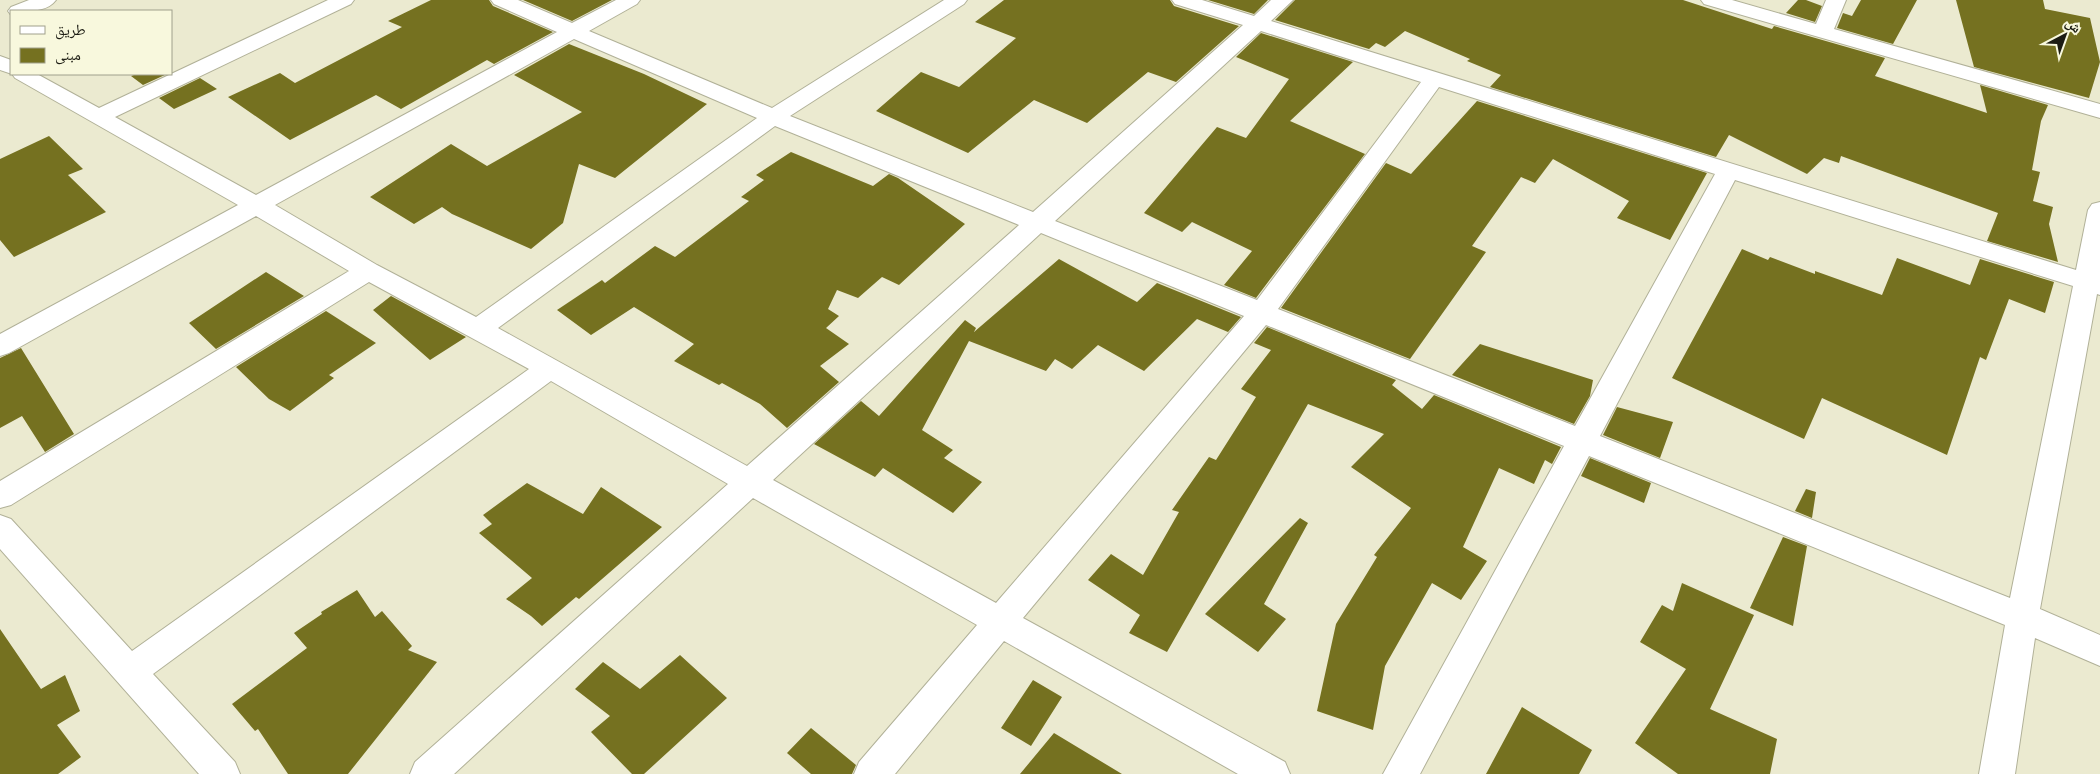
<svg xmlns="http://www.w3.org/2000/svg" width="2100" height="774" viewBox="0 0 2100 774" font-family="Inter,'Noto Naskh Arabic',sans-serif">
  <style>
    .building { fill: #757120 }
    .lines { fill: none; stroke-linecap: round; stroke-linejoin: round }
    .minor-casing { stroke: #b1b198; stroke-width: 2 }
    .minor { fill: #fff; fill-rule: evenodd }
  </style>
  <rect width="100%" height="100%" fill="#ebead0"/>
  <path class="building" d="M431,0h58l4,6 60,26 -59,32 -7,-4 -86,49 -25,-14 -86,45 -62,-43 52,-24 15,10 107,-56 -14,-6z
    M523,0h89l-40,21z
    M1004,0h166l4,6 65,20 -63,56 -28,-10 -61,51 -53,-23 -66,53 -92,-42 45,-39 38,15 57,-49 -41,-16z
    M1208,0h60l-14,14z
    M1295,0h388l89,29 2,-3 111,32 -10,18 112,37 -7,-28 68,20 -7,16 -9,49 8,2 -7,29 20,6 -4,17 9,38 -71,-21 11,-28 -157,-57 -2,7 -15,-5 -17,16 -78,-39 -13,22 -226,-70 11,-12 -34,-14 3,-2 -65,-28 -20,16 -9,-4 -7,6 -94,-29z
    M1798,0h8l16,6 -7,16 -29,-9z
    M1861,0h56l-24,44 -56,-16 6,-15 9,3z
    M1956,0h87l2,9 45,9 10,44 -11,36 -115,-31z
    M1261,33l92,29 -63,59 75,33 -109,144 -32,-13 28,-34 -60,-29 -10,10 -38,-19 73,-86 29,11 43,-59 -53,-22z
    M569,44l75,30 63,30 -92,74 -36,-14 -16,59 -32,26 -79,-35 -10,-7 -28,17 -44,-27 81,-53 36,22 95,-54 -68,-37z
    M137,74h30l-24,11 -12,-9z
    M200,78l17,11 -43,20 -15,-11z
    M1477,101l230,72 -37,67 -53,-22 12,-17 -76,-42 -18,24 -14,-6 -49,69 14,6 -76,107 -129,-51 105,-145 25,11z
    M49,136l34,33 -15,6 38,37 -92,45 -14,-17v-81z
    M791,152l82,34 16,-12 9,4 67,46 -66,61 -17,-8 -24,21 -21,-8 -9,19 11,7 -13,12 23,16 -29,22 19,16 -52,46 -27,-24 -38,-21 -3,2 -45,-24 20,-17 -60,-37 -43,28 -34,-25 45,-30 3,3 50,-37 20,11 74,-56 -8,-4 23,-17 -8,-5z
    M1742,249l26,11 2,-3 45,17v-3l67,24 15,-37 73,27 10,-26 74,23 -9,31 -36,-14 -23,61 -6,-3 -33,98 -125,-57 -18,41 -132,-61z
    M1059,259l78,43 20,-19 84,34 -13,15 -31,-13 -53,52 -46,-26 -26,24 -17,-10 -9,12 -77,-30 -47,89 31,20 -9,8 38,24 -29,31 -70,-45 -8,9 -61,-33 47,-43 18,15 86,-96 11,8 -2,4z
    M266,272l38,24 -88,53 -27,-26z
    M391,296l75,41 -36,23 -57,-50z
    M326,311l50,32 -47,32 5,3 -44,33 -21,-12 -33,-32z
    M1267,327l129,53 -4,5 30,24 12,-14 127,52 -9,17 -7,-4 -11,24 -35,-16 -36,79 24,14 -26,39 -29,-17 -47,83 -12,64 -56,-19 19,-87 41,-67 -3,-2 37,-47 -60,-41 33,-33 -76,-30 -141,248 -38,-19 11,-18 -52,-35 23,-26 32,21 36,-63 -7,-2 37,-53 7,3 40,-63 -15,-8 30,-39 -17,-7z
    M1480,344l113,36 -3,16 -16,28 -122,-49z
    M21,348l53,86 -29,18 -23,-36 -22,12v-70z
    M1617,407l56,15 -13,36 -57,-23z
    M1590,458l61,25 -7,20 -63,-27z
    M527,483l56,31 18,-27 61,40 -83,72 -3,-2 -34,29 -11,-10 -25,-17 26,-21 -53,-45 13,-9 -9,-9z
    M1806,489l10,3 -4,26 -17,-7z
    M1300,518l8,5 -44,81 22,15 -28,33 -53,-38z
    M1783,537l24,9 -14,80 -43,-18z
    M1682,583l72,32 -44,94 67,30 -7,35h-92l-43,-31 51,-74 -46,-27 22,-37 11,6z
    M357,590l18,27 7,-6 30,35 -4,4 29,12 -89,112h-60l-30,-45 -3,2 -23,-27 75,-56 -13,-15 28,-19 -1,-2z
    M0,629l41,60 24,-14 15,36 -23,14 24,32 -23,17h-58z
    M680,655l47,43 -83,76h-12l-41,-42 19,-16 -35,-27 28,-27 37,27z
    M1033,680l29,17 -31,49 -30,-18z
    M1522,707l70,43 -13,24h-93z
    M811,728l45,37 -4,9h-41l-24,-21z
    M1054,733l68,41h-102z"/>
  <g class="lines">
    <g class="minor-casing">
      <path id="minor" d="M29,0h27c-9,13 -31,11 -45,11v4l-3,-4 3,-4z
        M328,0h26l-3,4 -236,113 141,78 301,-163 -63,-28 -3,-4h27l54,23 44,-23h24l-3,4 -48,27 183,77 172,-108h23l-3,4 -174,112 243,96 210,-187 -68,-21 -3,-4h30l52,16 17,-16h22l-22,21 805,249 12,-60 4,-6 8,-2v93l-3,-1 -57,315 60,26v31l-65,-28 -20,136h-36l26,-149 -416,-169 -169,318h-37l181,-328 -298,-121 -243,293 262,144 5,12h-52l-234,-133 -109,133h-41l5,-12 118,-137 -224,-127 -299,276h-44l5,-12 313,-278 -177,-103 -398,293 82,88 5,12h-41l-199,-225v-34l11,4 121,132 397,-282 -160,-87 -358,223 -11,3v-27l349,-210 -93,-55 -247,137 -9,3v-22l238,-129 -223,-127 -3,-4 -12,-4v-14l11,4v14h26l62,34zM1261,31l160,51 -164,218 -202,-79zM574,39l183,79 -281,199 -99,-52 -102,-60zM1439,87l276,87 -140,252 -297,-117zM775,126l244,99 -272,241 -249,-138zM1735,180l338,106 -63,312 -410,-162zM1041,233l203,83 -248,287 -223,-123z
        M1701,0h31l84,24 10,-24h20l-12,29 266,75v14l-396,-114z"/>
    </g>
    <use href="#minor" class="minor"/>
  </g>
  <rect x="10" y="10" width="162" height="65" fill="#f8f8dd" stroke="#a0a08c"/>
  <rect x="20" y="26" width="25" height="8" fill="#ffffff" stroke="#a0a08c"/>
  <text x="55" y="35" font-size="15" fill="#1c1c13">طريق</text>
  <rect x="20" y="48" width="25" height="15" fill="#757120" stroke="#a0a08c"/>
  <text x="55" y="60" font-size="15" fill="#1c1c13">مبنى</text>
  <g transform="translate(2065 35) rotate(41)" stroke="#f8f8dd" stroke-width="4" paint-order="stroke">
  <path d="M0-4L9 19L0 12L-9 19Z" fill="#1c1c13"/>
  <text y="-8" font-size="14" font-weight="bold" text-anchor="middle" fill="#1c1c13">ش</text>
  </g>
</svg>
